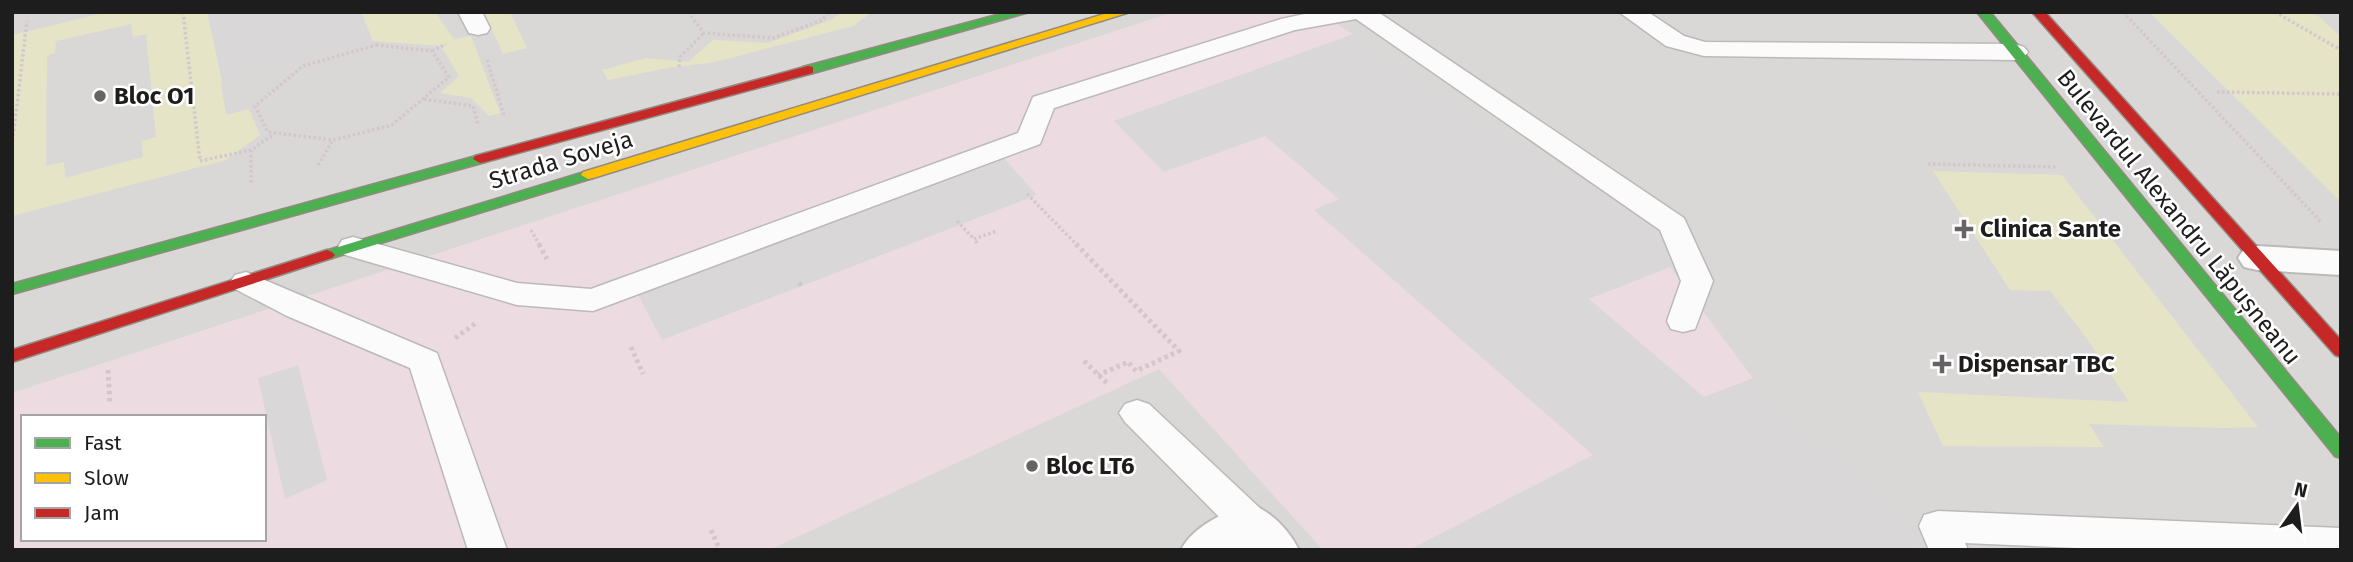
<svg xmlns="http://www.w3.org/2000/svg" width="2353" height="562" viewBox="0 0 2353 562" font-family="'Fira Sans',sans-serif">
  <style>
    .residential { fill: #dad7d7; fill-rule: evenodd }
    .commercial { fill: #ecdce2; fill-rule: evenodd }
    .religious { fill: #d9d7d7 }
    .grass { fill: #e6e4c7; fill-rule: evenodd }
    .lines { fill: none; stroke-linecap: round; stroke-linejoin: round }
    .lane-casing { stroke: #bbb9b9; stroke-width: 3 }
    .street-casing { stroke: #bbb9b9; stroke-width: 4 }
    .fast-casing { stroke: #938b80; stroke-width: 3 }
    .slow-casing { stroke: #938b80; stroke-width: 3 }
    .jam-casing { stroke: #938b80; stroke-width: 3 }
    .path-far1 { stroke: #d4c7cc; stroke-width: 3.5; stroke-dasharray: 2.5 2.5; stroke-linecap: butt }
    .path { stroke: #d4c7cc; stroke-width: 5; stroke-dasharray: 3.5 3.5; stroke-linecap: butt }
    .lane { fill: #fcfbfb; fill-rule: evenodd }
    .street { fill: #fcfbfb; fill-rule: evenodd }
    .fast { fill: #4caf50; fill-rule: evenodd }
    .slow { fill: #ffc107; fill-rule: evenodd }
    .jam { fill: #c62828; fill-rule: evenodd }
    .poi-dot { fill: #656363; stroke: #fff; stroke-width: 2.5 }
    .labels { text-anchor: middle; dominant-baseline: central; stroke-width: 5; stroke-linejoin: round; paint-order: stroke }
    .poi-label { font-size: 24px; font-weight: bold; fill: #1d1d1d; stroke: #fff; text-anchor: start }
    .street-label { font-size: 24px; fill: #1d1d1d; stroke: #fff }
  </style>
  <rect width="100%" height="100%" fill="#ebe6e6"/>
  <path class="residential" d="M12,12h2329v538h-2329zM23,417h241v122h-241z"/>
  <path class="commercial" d="M1173,12h146l337,220 14,35 83,111 154,144 13,28h-597l-164,-181 -390,181h-757v-157zM23,417h241v122h-241z"/>
  <path class="religious" d="M207,12h154l12,29 -151,40z
    M1353,34l303,198 14,35 -81,32 115,98 49,-19 154,144 13,28h-511l184,-95 -279,-245 25,-11 -74,-63 -101,36 -50,-51z
    M1001,155l36,40 -375,145 -25,-47z
    M298,365l29,115 -42,19 -27,-121z"/>
  <path class="grass" d="M108,12h99l15,69 -1,4 5,30 23,-6 11,26 -34,25 -214,56v-181zM131,24l2,13 13,-3 10,103 -14,4 1,16 -78,21 -1,-16 -18,4 1,-110 8,-3 1,-12z
    M361,12h74l19,27 17,-3 29,77 -11,3 -18,-18 -31,-5 19,-17 -18,-30 -68,-5z
    M484,12h26l17,36 -24,6z
    M841,12h31l-19,14 -138,36 -48,6 -59,12 -6,-10 44,-12 42,4 25,-22 55,3 65,-24z
    M2149,12h157l11,3 24,22v165z
    M1933,171l129,4 196,252 -32,1 -137,-4 15,23 -161,-1 -25,-54 211,10 -44,-66 -35,-45 -40,-1z"/>
  <g class="lines">
    <g class="lane-casing">
      <path id="lane" d="M458,12h24l8,16 -3,5 -9,2 -9,-2z
        M1314,12h64l306,206 29,63 -18,48 -12,3 -12,-3 -4,-8 14,-40 -21,-51 -304,-211 -61,11 -241,78 -14,36 -447,167 -76,-6 -175,-51 -4,-7 4,-7 11,-3 164,46 74,6 427,-156 15,-36 248,-78z
        M1619,12h29l36,24 21,6 310,2 9,3 4,5 -4,5 -9,3 -311,-4 -38,-10z
        M246,272l191,81 70,197h-39l-58,-182 -123,-52 -52,-27 -5,-7 5,-7z
        M1137,400l12,4 115,108 5,11 -5,11 -14,4 -14,-4 -111,-112 -6,-9 6,-9z
        M1938,511l403,17v22h-219l-157,-7 3,7h-39l-10,-24 5,-11z"/>
    </g>
    <g class="street-casing">
      <path id="street" d="M2257,246l84,5v24l-84,-5 -13,-3 -6,-9 6,-9z
        M1250,504c22,8 38,25 49,46h-118c12,-24 44,-38 69,-46z"/>
    </g>
    <g class="fast-casing">
      <path id="fast" d="M1008,12h21l-216,61 -5,1 -6,-4 1,-3z
        M1977,12h13l351,426v20l-6,-2z
        M480,155l5,1 2,3 -2,3 -473,132v-10z
        M588,171l7,4 -2,3 -261,80h-10l-3,-3 3,-3z"/>
    </g>
    <g class="slow-casing">
      <path id="slow" d="M1111,12h19l-537,166 -5,1 -7,-4 2,-3z"/>
    </g>
    <g class="jam-casing">
      <path id="jam" d="M2032,12h13l296,328v17l-6,-2z
        M808,66l5,1v6l-328,89 -5,1 -7,-4 2,-3z
        M327,250l5,2 3,3 -3,3 -320,104v-12z"/>
    </g>
    <path class="path-far1" d="M183,12l17,149 51,-11 23,-16
      M688,12l16,21 69,5 50,-18 5,-8
      M2123,12l198,210
      M2275,12l66,38
      M376,45l56,6 17,26 -57,48 -59,15 -65,-8 -13,-26 48,-40z
      M432,51l14,-7
      M487,60l17,55
      M679,67l1,-10 24,-24
      M2217,92l124,2
      M424,99l49,7 5,19
      M12,146l15,-125
      M251,150v34
      M1928,164l128,3
      M318,165l15,-25
      M1027,194l51,52
      M957,221l17,18
      M531,230l9,16
      M977,243l-3,-4 23,-8"/>
    <path class="path" d="M539,244l8,15
      M1076,244l103,107 -43,20 -8,-9 -30,13
      M799,283l3,3
      M455,338l21,-15
      M631,347l12,27
      M1084,361l25,24
      M108,370l2,35
      M711,530l9,20"/>
    <use href="#lane" class="lane"/>
    <use href="#street" class="street"/>
    <use href="#fast" class="fast"/>
    <use href="#slow" class="slow"/>
    <use href="#jam" class="jam"/>
  </g>
  <g class="poi-dot">
    <circle cx="100" cy="96" r="7"/>
    <path d="M1960.5 218.5h7v7h7v7h-7v7h-7v-7h-7v-7h7z"/>
    <path d="M1938.5 353.5h7v7h7v7h-7v7h-7v-7h-7v-7h7z"/>
    <circle cx="1032" cy="466" r="7"/>
  </g>
  <g class="labels">
    <g class="poi-label">
      <text x="114" y="96">Bloc O1</text>
      <text x="1980" y="229">Clinica Sante</text>
      <text x="1958" y="364">Dispensar TBC</text>
      <text x="1046" y="466">Bloc LT6</text>
    </g>
    <g class="street-label">
      <text transform="translate(561 160) rotate(-17)">Strada Soveja</text>
      <text transform="translate(2179 217) rotate(51)">Bulevardul Alexandru Lăpușneanu</text>
    </g>
  </g>
  <rect width="2353" height="562" fill="none" stroke="#1d1d1d" stroke-width="28"/>
  <rect x="21" y="415" width="245" height="126" fill="#ffffff" stroke="#a5a5a5" stroke-width="2"/>
  <rect x="35" y="438" width="35" height="10" fill="#4caf50" stroke="#a5a5a5" stroke-width="2"/>
  <text x="84" y="450" font-size="21" fill="#1d1d1d">Fast</text>
  <rect x="35" y="473" width="35" height="10" fill="#ffc107" stroke="#a5a5a5" stroke-width="2"/>
  <text x="84" y="485" font-size="21" fill="#1d1d1d">Slow</text>
  <rect x="35" y="508" width="35" height="10" fill="#c62828" stroke="#a5a5a5" stroke-width="2"/>
  <text x="84" y="520" font-size="21" fill="#1d1d1d">Jam</text>
  <g transform="translate(2297 506) rotate(14)" stroke="#ffffff" stroke-width="5" paint-order="stroke">
  <path d="M0-5L12 26L0 18L-12 26Z" fill="#1d1d1d"/>
  <text y="-10" font-size="19" font-weight="bold" text-anchor="middle" fill="#1d1d1d">N</text>
  </g>
</svg>
